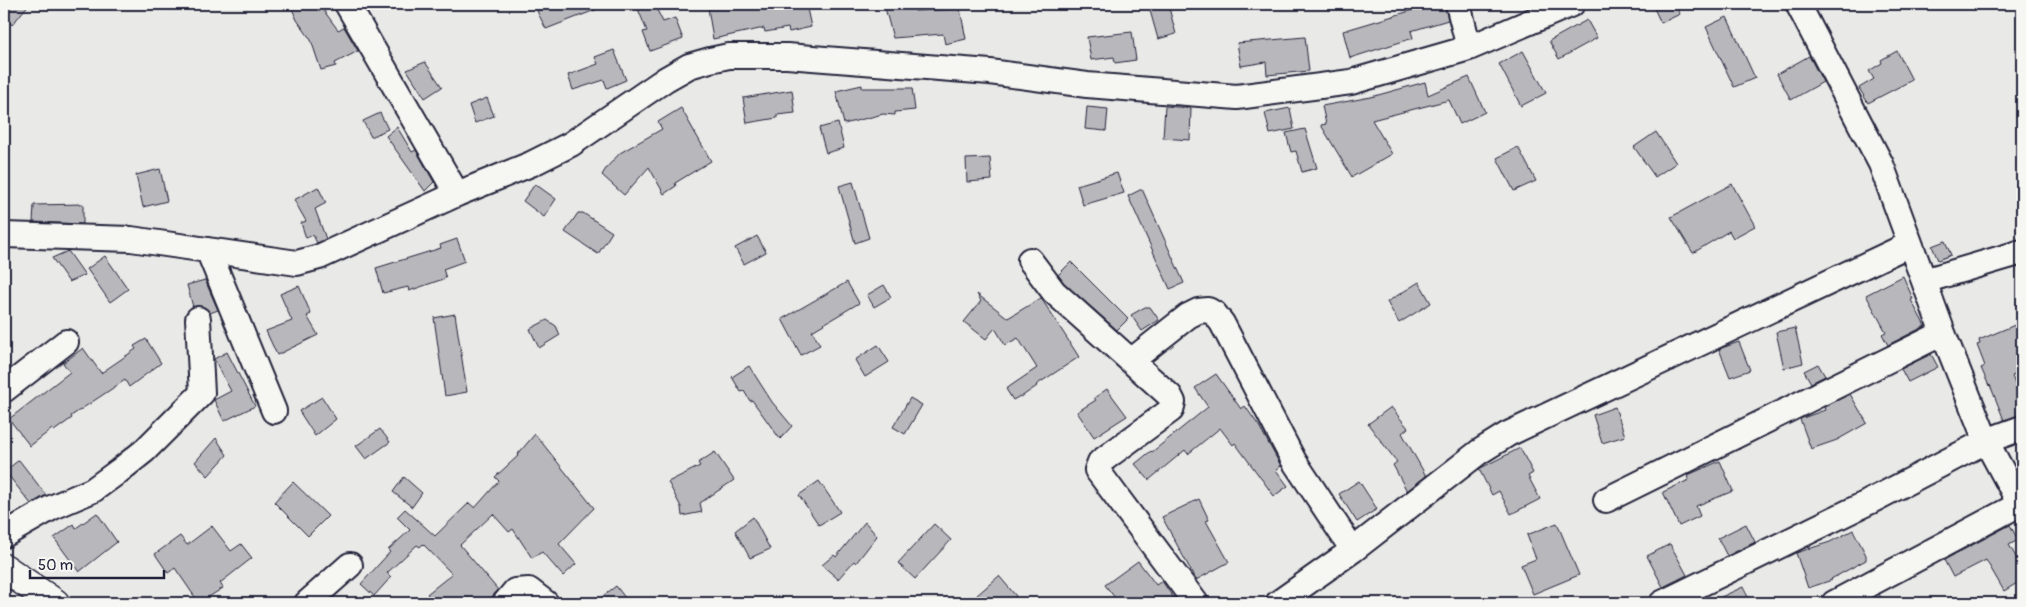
<svg xmlns="http://www.w3.org/2000/svg" width="2026" height="607" viewBox="0 0 2026 607" font-family="Pangolin,sans-serif">
  <style>
    .building { fill: #b8b8bc; stroke: #22223b }
    .lines { fill: none; stroke-linecap: round; stroke-linejoin: round }
    .minor-casing { stroke: #22223b; stroke-width: 28 }
    .major-casing { stroke: #22223b; stroke-width: 31 }
    .minor { stroke: #f6f6f2; stroke-width: 24 }
    .major { stroke: #f6f6f2; stroke-width: 28 }
  </style>
  <rect width="100%" height="100%" fill="#e9e9e7"/>
  <filter id="ink" filterUnits="userSpaceOnUse"><feTurbulence type="fractalNoise" baseFrequency=".02" numOctaves="2"/><feDisplacementMap in="SourceGraphic" scale="10" xChannelSelector="R" yChannelSelector="G"/><feConvolveMatrix kernelMatrix="1 2 1 2 8 2 1 2 1" color-interpolation-filters="sRGB"/></filter>
  <g filter="url(#ink)">
    <path class="building" d="M7,4h22l-17,21 -8,-7v-10z
      M290,4h29l19,26 6,-3 14,24 -23,12 1,3 -15,4 -10,-30 -14,-20z
      M556,4h52v1l-62,24 -9,-18z
      M651,4h3l9,18 12,-4 8,21 -33,12 -7,-19 4,-1 -9,-22z
      M737,4h39l2,7 28,-7 5,23 -22,5 -1,-4 -23,4 -1,-4 -51,11 -5,-31z
      M884,4h29l2,7 45,-2 6,30 -21,5 -2,-10 -50,4z
      M1163,4h5l8,30 -18,5 -9,-32z
      M1419,4h26l3,16 -37,11 2,7 -63,20 -7,-27 77,-23z
      M1652,4h23l5,10 -19,9z
      M1727,17l28,61 -21,9 -28,-60z
      M1587,20l10,18 -38,21 -10,-18z
      M1132,32l4,28 -21,3 -1,-6 -23,3 -4,-23z
      M1305,37l4,34 -42,4 -1,-13 -25,4 -4,-23z
      M614,50l12,30 -19,8 -3,-8 -31,10 -5,-15 30,-11 -3,-7z
      M1523,51l23,42 -25,13 -22,-42z
      M1897,51l15,29 -44,23 -9,-15 15,-9 -5,-8 13,-8 -1,-3z
      M1809,56l14,26 -32,18 -14,-26z
      M425,62l17,25 -17,11 -18,-28z
      M1469,77l16,35 -25,12 -11,-24 -77,20 20,34 -40,23 -31,-52 5,-1 -4,-18 49,-9 54,-15 3,13z
      M862,85v3h50l3,22 -20,2v3l-12,-1 -39,10 -8,-33z
      M792,90l3,23 -18,2v3l-30,5 -4,-25z
      M487,98l7,18 -19,7 -6,-18z
      M1165,106l26,2 -1,32 -27,-2z
      M1087,107l21,2 -2,22 -21,-2z
      M681,108l30,53 -36,22 1,3 -12,8 -15,-27 -25,28 -22,-20 5,-8 13,-14 42,-24 -4,-7z
      M1290,108l4,21 -24,5 -5,-21z
      M380,113l8,16 -17,8 -8,-16z
      M838,123l6,25 -18,5 -7,-25z
      M397,127l15,25 4,-2 18,32 -9,9 -39,-55z
      M1305,129l12,39 -15,4 -6,-21 -5,1 -5,-19z
      M1656,132l20,31 -21,14 -21,-30z
      M1518,147l18,34 -22,10 -17,-33z
      M990,158l2,22 -25,2 -1,-23z
      M160,169l7,32 -24,6 -7,-32z
      M1117,173l7,20 -41,12 -6,-20z
      M853,182l16,56 -14,5 -16,-57z
      M535,184l21,15 -12,18 -21,-16z
      M1732,184l23,42 -22,12 -4,-7 -36,22 -22,-36z
      M318,187l8,16 -11,6 11,30 -9,4 -4,-8 -7,3 -5,-15 5,-2 -12,-21z
      M1142,189l42,94 -14,6 -42,-93z
      M83,204v20l-50,-2 1,-17z
      M578,213h5l29,19 -14,22 -33,-22z
      M757,236l9,16 -22,12 -9,-16z
      M457,239l8,22 -22,8 3,9 -37,13 -1,-4 -25,6 -7,-25 65,-20 -1,-3z
      M1945,241l6,14 -13,5 -6,-14z
      M68,251l17,24 -16,7 -17,-24z
      M105,256l23,33 -18,13 -23,-33z
      M1071,262l57,57 -11,11 -53,-47 -6,-8z
      M1903,276l10,23 -2,1 14,26 -37,19 -6,-11 4,-2 -20,-37z
      M205,280l13,30 -8,3 -6,-6h-11l-6,-22z
      M847,282l12,21 -47,28 8,14 -19,10 -19,-36z
      M1419,282l12,21 -32,20 -12,-21z
      M884,285l7,12 -17,10 -7,-12z
      M299,286l12,28 -4,2 11,19 -41,20 -11,-24 26,-10 -12,-27z
      M977,294l31,24 33,-20 38,59 -43,28 1,1 -16,11 -1,-1 -7,4 -7,-11 31,-21 -19,-30 -13,7 -10,-17 -9,11 -22,-17 17,-21z
      M1145,307h5l9,13 -17,11 -11,-16z
      M455,314l12,78 -22,4 -11,-78z
      M547,320l9,6 4,9 -21,13 -9,-19z
      M2022,322v50l-10,4 10,27v12l-18,5 -14,-35 -1,1 -8,-18 4,-2 -8,-21 3,-1 -1,-4z
      M1795,328l8,35 -19,5 -8,-36z
      M146,339l15,24 -32,24 -4,-7 -54,36 1,2 -18,13 -2,-2 -22,17 -21,-27 61,-47 -7,-9 20,-15 18,25 35,-24 -2,-3z
      M1739,342l11,28 -20,7 -11,-28z
      M878,345l11,17 -24,15 -10,-17z
      M227,352l28,54 -31,15 -10,-21 17,-9 -17,-32z
      M1931,354l7,13 -30,15 -7,-13z
      M1818,364l7,12 -14,7 -7,-12z
      M749,366l23,36 20,24 -12,13 -28,-39 -2,1 -6,-10 -3,1 -9,-15z
      M1216,374l25,35 4,-3 14,20 22,40 -5,4 12,16 -14,10 -39,-53 -2,2 -13,-17 -32,26 -3,-4 -36,30 -14,-16 16,-13 1,1 56,-45 -13,-19z
      M1107,389l20,27 -33,21 -17,-25 19,-12 -2,-2z
      M1850,394l17,29 -30,17 -26,9 -11,-30 25,-9 -1,-3z
      M322,397l14,22 -21,17 -16,-25z
      M910,398l12,7 -17,29 -12,-7z
      M1391,407l17,21 -6,5 24,43 -19,15 -14,-26 4,-3 -29,-38z
      M1615,407l10,29 -23,7 -9,-28z
      M380,429l10,13 -24,17 -10,-13z
      M535,434l59,74 -35,36 17,20 -13,12 -21,-24 -10,6 -19,-29 -4,3 -16,-18 -33,31 38,45 -12,13h-51l-8,-9 25,-20 -29,-30 -3,3 -3,-2 -30,28 4,4 -17,19 -13,-12 29,-32 -2,-2 22,-20 -13,-13 8,-8 30,27 34,-33 6,5 24,-27 -4,-4 24,-22 -1,-1z
      M216,438l11,17 -19,21 -13,-14z
      M1520,448l13,25 -5,3 12,23 -29,15 -12,-23 -7,4 -13,-26z
      M715,452l19,28 -34,23 2,9 -20,4 -1,-9 -13,-25 32,-16 -2,-3z
      M19,460l27,35 -15,9 -26,-33z
      M1720,461l13,30 -37,15 4,10 -21,10 -16,-34 26,-12 -1,-5z
      M404,477l18,16 -10,14 -19,-15z
      M819,481l21,31 -21,13 -20,-30z
      M1359,481l18,28 -20,13 -18,-28z
      M293,482l35,34 -20,20 -34,-34z
      M1199,499l10,21 -3,1 23,41 -33,18 -34,-63z
      M97,513l20,29 -38,30 -25,-34 20,-14 2,4z
      M753,517l17,32 -20,9 -15,-27z
      M865,522l12,14 -21,27 -2,-2 -16,18 -16,-14 12,-10 2,2z
      M1557,523l22,52 -46,19 -12,-29 15,-6 -9,-24z
      M934,524l17,16 -36,39 -17,-16z
      M1746,524l9,18 -28,14 -9,-18z
      M2010,525l8,15 -9,5 13,22v13l-18,11 -18,-31 -33,17 -9,-17z
      M212,526l19,25 10,-7 11,14 -32,25 3,5 -24,15 -24,-35 -7,5 -13,-19 25,-18 7,9z
      M1853,530l13,25v5l-35,19 1,1 -24,8 -12,-35 34,-11z
      M1670,544l17,31 -24,12 -16,-31z
      M1138,561l18,24 6,-4 15,22h-58l-14,-18z
      M999,576l17,20 -8,7h-40z
      M616,586l13,17h-35z
      M1743,587l8,16h-43z
      M1879,594l5,9h-21z"/>
    <g class="lines">
      <g class="minor-casing">
        <path id="minor" d="M347,4l110,190
          M1458,4l11,44
          M1798,4l83,160 62,169 43,108 36,67
          M4,235l127,4 166,24 22,-6 138,-63 74,-30 40,-20 95,-65 23,-13 21,-6 19,-4h58l203,16 97,13 150,12 114,-15 118,-34 103,-44
          M208,250l66,161
          M1030,260l24,32 116,104 3,6 -2,8 -71,52 -3,8 99,133
          M1924,281l98,-29
          M1131,361l57,-45 10,-5 10,-1 7,4 7,9 72,138 59,89
          M4,390l62,-48
          M1606,500l337,-167
          M4,535l47,-27 42,-18 26,-19 25,-20 58,-58 -4,-74
          M307,603l43,-38
          M505,603l10,-12 14,-1 17,13
          M1278,603l75,-53 126,-98 29,-18 402,-190
          M1662,603l207,-101 117,-61 36,-13
          M1834,603l186,-99"/>
      </g>
      <g class="major-casing">
        <path id="major" d="M4,568l51,35"/>
      </g>
      <use href="#minor" class="minor"/>
      <use href="#major" class="major"/>
    </g>
  </g>
  <rect width="2026" height="607" fill="none" stroke="#f6f6f2" stroke-width="20"/>
  <rect x="10" y="10" width="2006" height="587" fill="none" stroke="#22223b" stroke-width="2" filter="url(#ink)"/>
  <path d="M30 570v8h134v-8" fill="none" stroke="#22223b" stroke-width="2.5"/>
  <text x="38" y="570" font-size="15" fill="#22223b" stroke="#f6f6f2" stroke-width="4" paint-order="stroke">50 m</text>
</svg>
